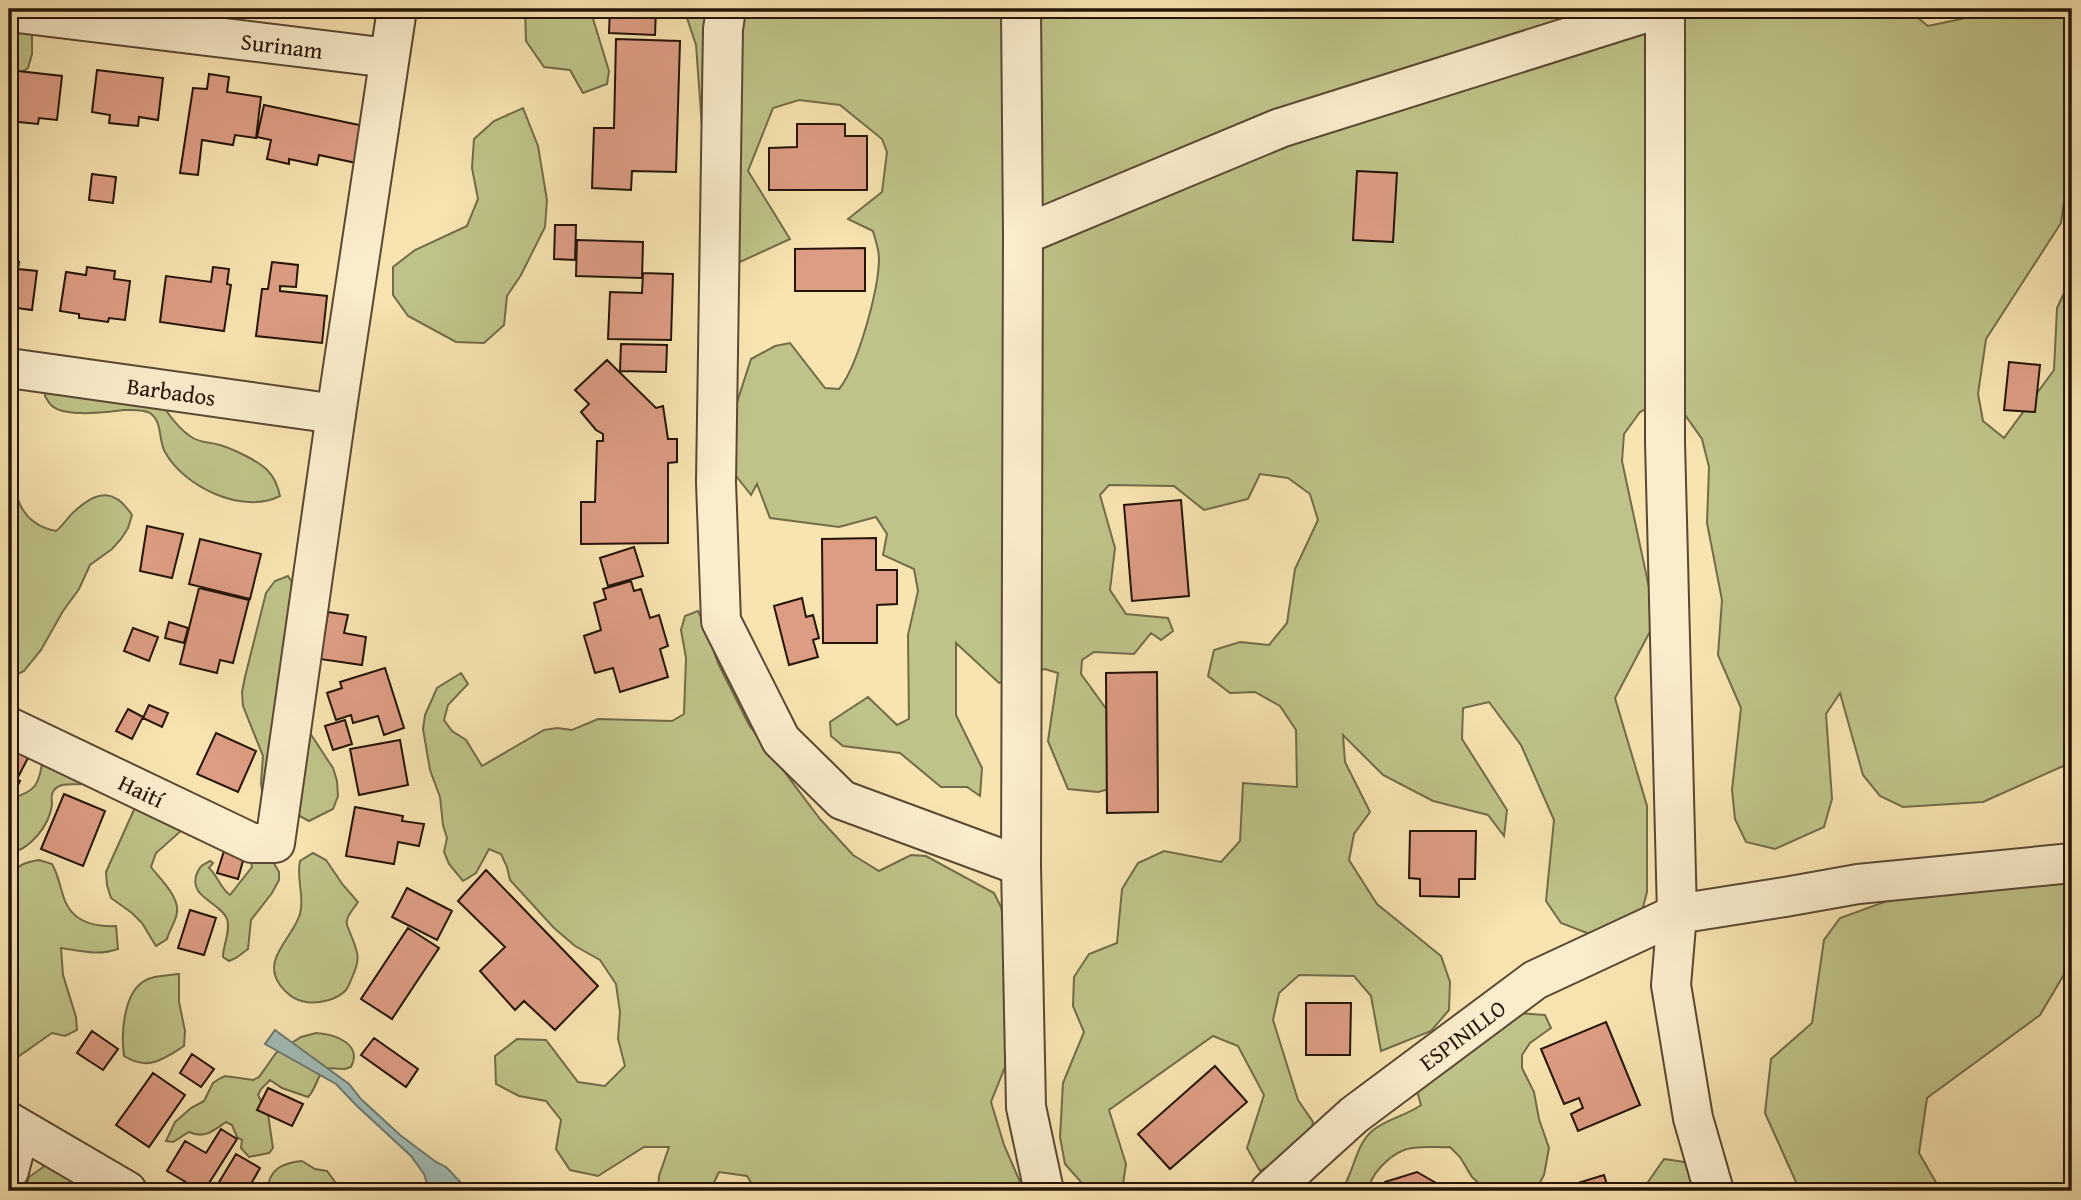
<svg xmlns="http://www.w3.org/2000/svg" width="2081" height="1200" viewBox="0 0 2081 1200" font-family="'Gentium Book Plus',serif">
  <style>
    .green { fill: #bfc389; stroke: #726c48; stroke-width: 2 }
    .water { fill: #a1bcb6; stroke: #6f7970; stroke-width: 2 }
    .building { fill: #dd9d84; stroke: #251407; stroke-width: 2 }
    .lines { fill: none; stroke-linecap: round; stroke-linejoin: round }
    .minor-casing { stroke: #5a4832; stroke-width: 42 }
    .minor { stroke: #faedcc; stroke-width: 38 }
    .labels { text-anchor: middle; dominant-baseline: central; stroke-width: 7; stroke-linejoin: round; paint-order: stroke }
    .street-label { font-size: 23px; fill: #251407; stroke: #faedcc }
  </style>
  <rect width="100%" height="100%" fill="#f7e4b1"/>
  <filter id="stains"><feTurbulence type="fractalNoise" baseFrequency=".00286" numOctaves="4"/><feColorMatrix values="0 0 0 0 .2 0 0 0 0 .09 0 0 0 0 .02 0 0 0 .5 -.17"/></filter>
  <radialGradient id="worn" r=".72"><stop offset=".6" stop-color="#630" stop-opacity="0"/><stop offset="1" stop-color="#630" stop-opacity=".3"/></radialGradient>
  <path class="green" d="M525,9h65l19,62 -2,13 -24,9 -13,-23 -26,-3 -18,-26z
    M684,9h1223l21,17 81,-17h53l10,7v143l-3,8 -8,56 -75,116 -8,55 5,27 21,17 50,-68 3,-62 15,-32v486l-89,40 -80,5 -23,-11 -17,-21 -23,-82 -14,21 6,85 -8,28 -49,22 -29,-7 -11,-23 -3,-29 9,-82 -23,-53 4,-55 -15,-77 2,-56 -7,-28 -17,-24 -23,-15 -22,12 -16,22 -2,27 34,159 -41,78 32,108v86l-8,30 -24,12 -28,-1 -26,-10 -15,-22 8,-81 -33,-75 -32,-43 -26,6 -1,31 45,71 -3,26 -16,-21 -55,-14 -50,-26 -40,-40 2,27 25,50 -16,22 -5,26 28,44 64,52 9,26 -1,28 -18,21 -50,20 -10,-55 -17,-20 -55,-1 -20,18 -6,27 25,80 15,22 -6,27 -47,22 -13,-23 17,-53 -26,-49 -25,-10 -104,74 17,54 -4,27h-33l-24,-27 -5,-27 3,-54 21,-51 -11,-26 1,-29 15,-23 28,-11 5,-54 16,-26 26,-12 57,11 19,-21 3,-58 54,4 -1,-57 -16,-24 -25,-14 -25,1 -22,-17 6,-26 26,-8 29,3 18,-22 8,-54 23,-49 -8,-26 -22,-16 -28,-4 -12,25 -44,11 -30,-24 -65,-1 -9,10 15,53 -5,42 16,24 42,4 5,13 -12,9 -10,-7 -17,21 -40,-2 -12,8 -1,14 58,80v27l-41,11 -30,-3 -20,-48 10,-68 -13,-4 -46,14 -43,-40v72l26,53 -2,28 -13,-9h-26l-41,-34 -57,-7 -12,-10 -1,-14 38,-25 29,28 12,-6 -1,-84 10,-44 -4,-22 -31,-14 4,-21 -11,-17 -37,10 -69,-9 -13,-34 -6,11 -18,-23 -1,-54 19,-59 24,-13 15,-3 35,45 14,1c19,-23 40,-100 40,-131 0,-9 -4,-19 -6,-27l-25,-12 34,-27 5,-40 -5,-13 -42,-34 -41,-5 -26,8 -25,63 42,68 -50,23 -11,-5 -20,-35 -13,-177z
    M9,20l23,1v33l-4,14 -19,12z
    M523,108l15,38 9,54 -2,27 -24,48 -14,21 -3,29 -20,18 -28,-1 -48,-26 -15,-21v-28l22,-17 52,-24 11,-27 -6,-31 2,-29 20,-18z
    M47,382l116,24c8,12 18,25 30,32 9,5 17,4 27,7 13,4 39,16 48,26 7,7 10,16 12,25 -37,19 -96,-9 -115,-44 -7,-12 -2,-30 -15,-39 -7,-4 -18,-3 -26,-3 -18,2 -60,8 -73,-5 -3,-3 -4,-6 -6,-9z
    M9,445l8,11c-8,34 2,68 39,75 8,-6 12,-15 20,-21 22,-20 39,-21 56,5l-4,13 -7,11 -9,10 -22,16 -11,24 -16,22 -22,39 -17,21 -12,6h-3z
    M288,576l8,12 6,133 31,47 4,13 1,15 -5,13 -24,12 -11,-6 -26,-7 -9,-10 -2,-15 2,-27 -20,-50 -1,-14 3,-15 21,-84 9,-12z
    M698,611l6,13 14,39 31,62 71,94 33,36 26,16 32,-16 15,1 68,37 7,14 3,15 7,99 -6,46 -14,35 13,43 20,46h-268l-9,-15 -28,-4 -9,19h-52l1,-15 10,-29h-25l-46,29 -28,-6 -14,-21 5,-29 -15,-19 -27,-5 -23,-12 -1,-28 22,-17 29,1 32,42 27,4 20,-20 -7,-27 2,-27 -4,-28 -16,-24 -25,-14 -21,-18 -44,-48 -3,-13 -6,-13 -12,-5 -13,24 -13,8 -14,-17 -5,-12 3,-14 -4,-13 -3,-28 -10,-27 -7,-41 2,-14 12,-27 24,-15 7,11 -20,21 -4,15 8,11 14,9 16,26 62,-36 13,-2 15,2 26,-11 74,2 12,-7 2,-56 -5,-28 4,-14z
    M43,757l40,19 -1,8c-9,1 -21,-2 -27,5 -5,5 -3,10 -3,16 -3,21 -22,45 -43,48v-54c28,-7 30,-15 34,-42z
    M137,803l54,19 -35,31 -5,14c9,12 28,29 26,45 0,7 -8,19 -10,27l-11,7 -14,-23 -10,-10 -21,-15 -4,-13 -1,-13z
    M249,853h19l11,19v8l-7,13 -21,27 -3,29 -12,9 -7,3 -6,-4c0,-12 8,-26 4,-38 -6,-17 -42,-22 -29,-48 3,-6 6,-7 12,-10l3,2 -4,5c9,8 11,20 21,27l22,-28z
    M313,853l13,7 17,25 15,17c-3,5 -10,12 -11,18 -1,3 1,8 2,10 7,19 13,26 4,45 -2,5 -4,11 -7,15 -9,10 -28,14 -40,12 -12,-2 -19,-8 -26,-17 -19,-26 13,-47 20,-71 5,-18 -4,-35 0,-53z
    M39,860l13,4c7,12 8,24 13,37 9,22 31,26 51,25l2,23c-20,7 -37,2 -57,-1l2,27 13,42 1,13 -12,6 -13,-3 -43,30v-186c8,-12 17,-15 30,-17z
    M2072,870v91l-32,54 -113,83 -8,55 22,38h-141l-35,-78 6,-54 41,-36 12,-83 16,-22 108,-39z
    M179,974v28l6,29 -1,15c-22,14 -36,25 -60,10 -3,-23 -1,-70 27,-78 9,-3 19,-3 28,-4z
    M1503,1012l42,3 6,13 -21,15 -8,12v13l12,24 5,27 10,29 -5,27 -6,11 -11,5 -44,-4 -11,-10 -12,-20 -10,-10c-13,1 -33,-2 -46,3 -15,6 -35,25 -35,41h-28c13,-18 14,-45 31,-60 14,-12 34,-15 49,-26l-4,-14z
    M316,1033c19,1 47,11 35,34l-6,2 -20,-1c-8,8 -9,21 -17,29l-26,-9 -12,-8 -9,9 -3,6 10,19 5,34 -4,5 -20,4 -8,-9 1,-8 -5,-3 -5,-12 -6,-3c-13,9 -21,17 -37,10l-16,10 -7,-1 9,-19 16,-14 13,-7 9,-18 6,-4 6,-3 28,4 6,-3 17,-24 25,-16z
    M1664,1159l27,4 19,28h-62v-9z
    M302,1161l13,8 12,2 8,11 3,9h-71c2,-22 15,-28 35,-30z
    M46,1165l37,8 -2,18h-56l4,-14z"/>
  <path class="water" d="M275,1030l74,54 12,15 39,36 36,27 10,5 21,22 6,2h-39l-5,-2 -5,-15 -13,-18 -54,-50 -21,-22 -71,-40z"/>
  <path class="building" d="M610,9h46l-1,26 -46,-2z
    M616,39l64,2 -4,131 -44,-1 -1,19 -39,-2 2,-60h20z
    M9,70l53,6 -5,44 -18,-2 -1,6 -29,-3z
    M97,70l66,8 -5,42 -19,-3 -1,9 -29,-3 1,-8 -18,-3z
    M209,74l20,3 -2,15 34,5 -5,41 -21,-3 -2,10 -31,-5 -4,35 -18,-2 13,-85 14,1z
    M264,105l100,21 -8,37 -37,-8 -2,10 -28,-6v5l-22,-5 4,-19 -14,-3z
    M797,124h48v12h22v54h-98v-42l28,-1z
    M1357,171l40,2 -4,69 -40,-2z
    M92,174l24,3 -3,26 -24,-3z
    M555,225h21l-1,35 -21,-1z
    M577,240l66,2 -1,36 -66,-2z
    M865,248v43h-70v-42z
    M9,261l10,1 -1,7 19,2 -5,39 -22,-3 -1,5z
    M272,262l26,3 -2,22 -16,-1v5l47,5 -5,47 -66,-7 6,-47h6z
    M87,267l28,4 -1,8 16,2 -5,39 -16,-2 -1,4 -29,-4v-4l-19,-3 6,-39 20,3z
    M213,267l16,2 -2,15 4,1 -7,46 -64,-9 6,-46 45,6z
    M643,273l30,1 -2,66 -63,-1 2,-47 32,1z
    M621,344l46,1 -1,27 -46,-1z
    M607,360l49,48 7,-2 5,33h9v23l-9,1v80l-87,1v-42h14l2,-61h6v-7l-7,-4 -15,-18 8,-8 -14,-14z
    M2009,362l31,3 -5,47 -31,-2z
    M1181,500l8,96 -57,5 -8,-96z
    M147,526l36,8 -11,44 -32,-7z
    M876,538v32h21v34l-20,1v38h-54l-1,-104z
    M200,539l61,15 -11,45 -61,-15z
    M634,547l9,29 -35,10 -8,-28z
    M631,581l3,10 7,-2 9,29 9,-3 9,31 -8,3 8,28 -48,15 -7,-24 -18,5 -11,-37 17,-6 -7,-27 12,-4 -3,-10z
    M199,588l50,12 -16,63 -13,-3 -3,13 -37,-9z
    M802,598l4,19 7,-2 6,23 -6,2 5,17 -29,8 -15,-59z
    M328,612l20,3 -4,18 22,4 -4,28 -42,-6z
    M169,622l19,6 -4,15 -19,-5z
    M133,628l25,9 -9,24 -25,-10z
    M385,668l19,60 -20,7 -6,-19 -25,7 -2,-8 -15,5 -9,-27 15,-5 -2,-6z
    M1157,672l1,140 -51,1 -1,-140z
    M149,705l19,8 -6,14 -19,-9z
    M128,709l15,8 -11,22 -16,-8z
    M345,720l7,24 -19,6 -8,-24z
    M216,733l40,18 -18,41 -41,-18z
    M400,740l8,45 -49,10 -9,-46z
    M9,745l20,11 -12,23 -8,-5z
    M9,775l11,6 -7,14 -4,-2z
    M64,794l41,17 -22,55 -42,-17z
    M355,807l48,9 -1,5 22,3 -5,22 -21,-4 -4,22 -48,-8z
    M1410,831h66l-1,48h-16v18l-39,-1v-17l-11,-1z
    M224,851l20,6 -6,22 -21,-6z
    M486,870l112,116 -43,44 -31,-29 -9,9 -35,-39 25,-24 -47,-46z
    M407,888l45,23 -15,29 -45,-23z
    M190,910l26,8 -12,37 -26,-7z
    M408,928l31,20 -47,71 -31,-20z
    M1306,1003h45l-1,52h-44z
    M1606,1022l34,83 -62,26 -7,-17 12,-6 -4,-10 -15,6 -23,-55z
    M92,1031l26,18 -15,21 -26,-17z
    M374,1038l44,31 -12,18 -45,-32z
    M192,1054l22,15 -13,18 -21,-14z
    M1215,1066l32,36 -77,67 -32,-35z
    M153,1073l32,22 -36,52 -33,-22z
    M268,1088l35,16 -11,22 -35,-16z
    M221,1129l16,10 -33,52h-3l-34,-20 18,-30 21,12z
    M236,1154l24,14 -13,23h-17l-12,-7z
    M1417,1172l33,19h-63l-2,-9z
    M1604,1175l5,16h-50l-1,-2z"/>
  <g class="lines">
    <g class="minor-casing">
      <g id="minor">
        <path d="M726,9l-3,20 -7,453 5,139 60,119 61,60 179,66"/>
        <path d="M1021,9l2,226 -2,631 5,241 18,84"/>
        <path d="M1665,9v433l12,472 -6,71 22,133 21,73"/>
        <path id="s1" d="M9,12l380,46"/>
        <path d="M1023,235l257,-107 378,-119"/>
        <path id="s2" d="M9,368l327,46"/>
        <path id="s3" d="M9,727l243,116h23l61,-429 61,-405"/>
        <path d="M9,1122l118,69"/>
        <path d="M9,1171l11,-42"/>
        <path id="s4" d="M1270,1191l84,-76 181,-135 142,-66 108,-17 73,-13 214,-21"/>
      </g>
    </g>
    <use href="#minor" class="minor"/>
  </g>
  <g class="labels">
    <g class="street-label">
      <text stroke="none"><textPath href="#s1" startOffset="275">Surinam</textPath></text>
      <text stroke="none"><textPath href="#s2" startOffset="164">Barbados</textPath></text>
      <text stroke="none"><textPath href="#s3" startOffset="147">Haití</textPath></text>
      <text stroke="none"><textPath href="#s4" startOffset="248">ESPINILLO</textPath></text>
    </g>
  </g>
  <rect width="2081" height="1200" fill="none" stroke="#f7e4b1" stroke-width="35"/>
  <rect x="10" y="10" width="2060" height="1179" fill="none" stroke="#251407" stroke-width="3.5"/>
  <rect x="18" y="18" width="2046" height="1165" fill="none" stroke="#251407" stroke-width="2"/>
  <rect width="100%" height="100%" filter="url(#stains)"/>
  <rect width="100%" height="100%" fill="url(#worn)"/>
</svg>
